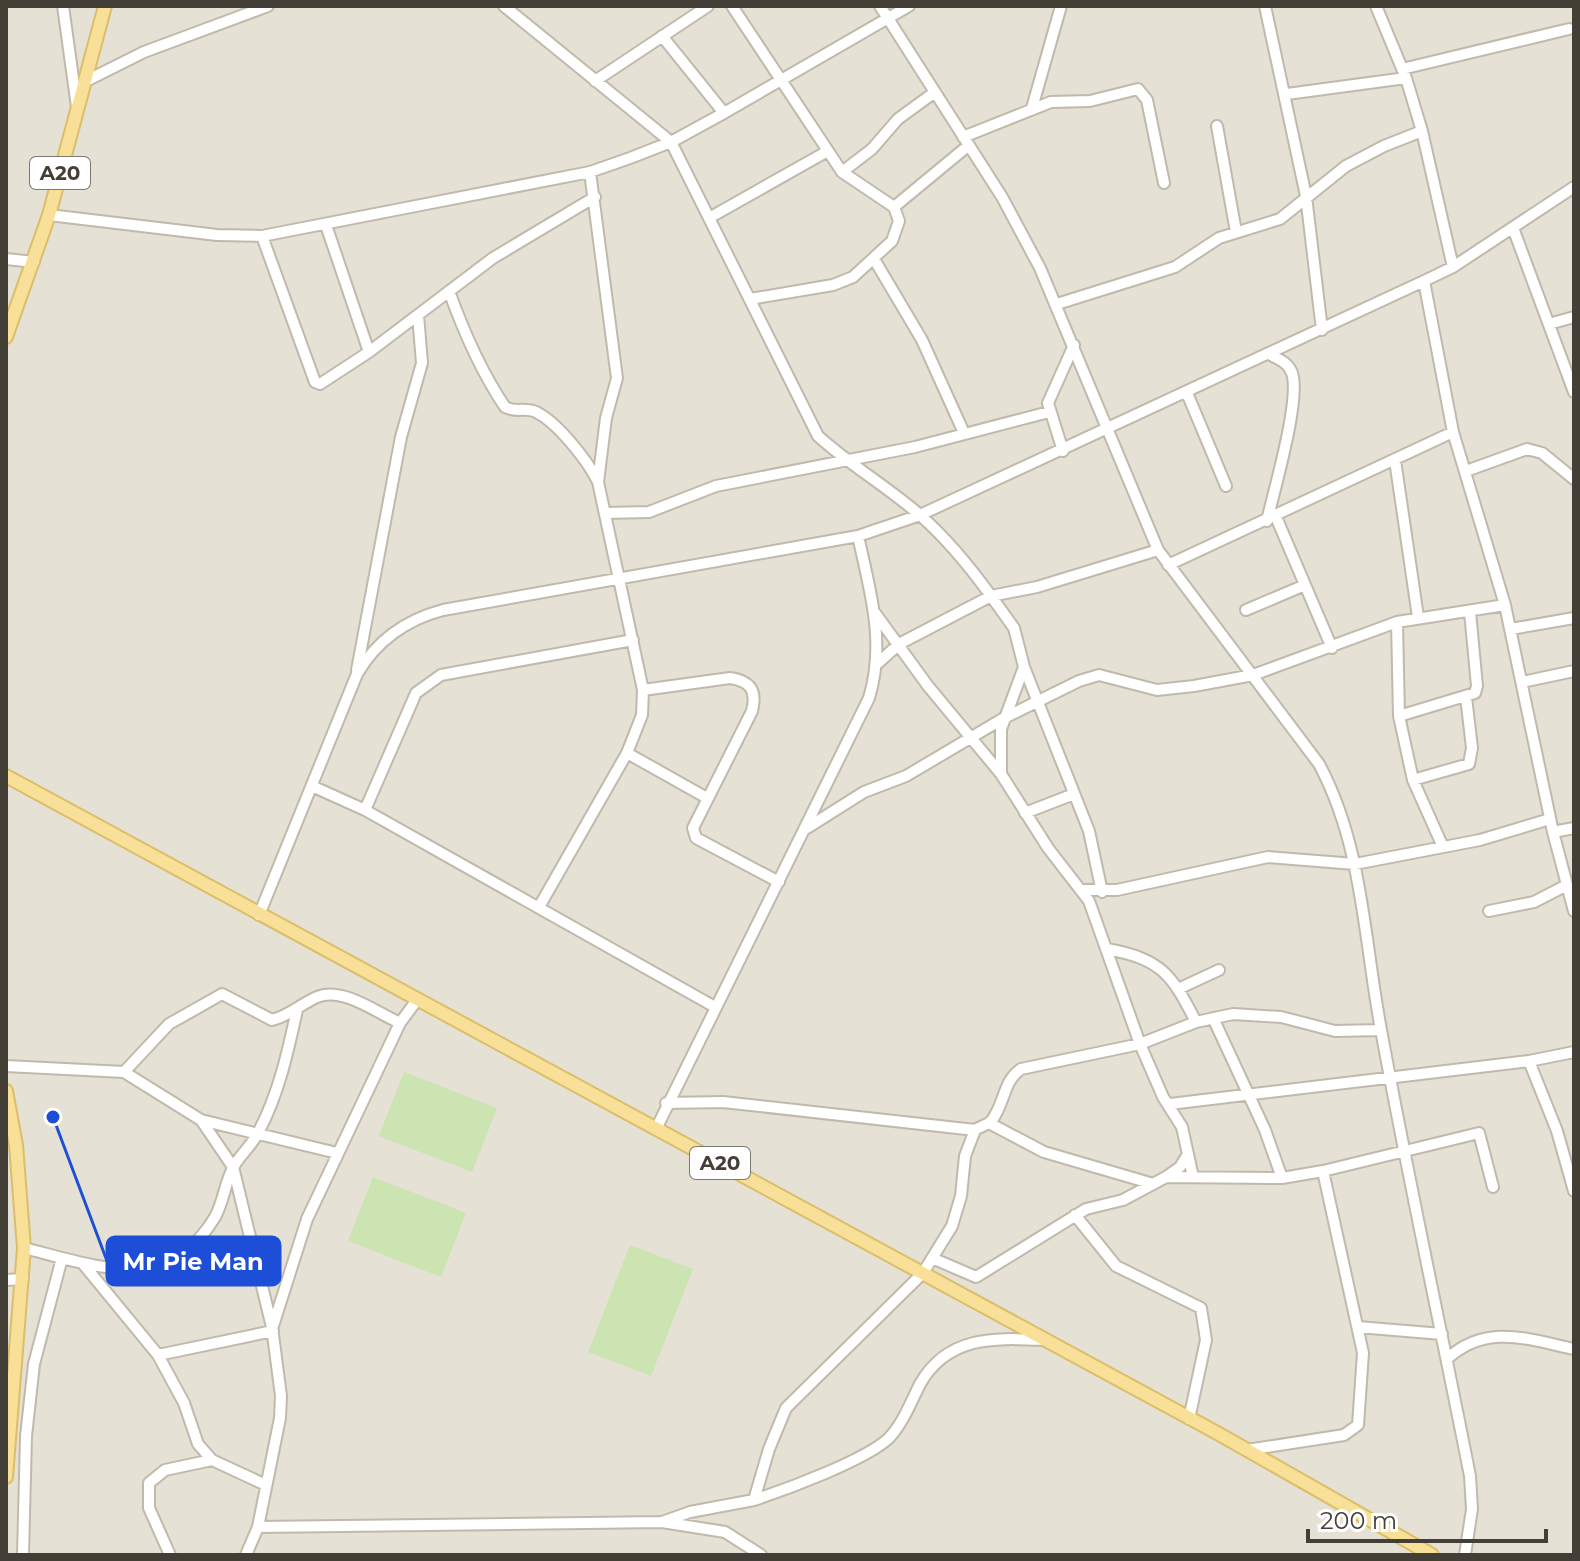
<svg xmlns="http://www.w3.org/2000/svg" width="1580" height="1561" viewBox="0 0 1580 1561" font-family="Montserrat,sans-serif">
  <style>
    .residential { fill: #e5e1d4 }
    .green { fill: #cbe4b1 }
    .lines { fill: none; stroke-linecap: round; stroke-linejoin: round }
    .minor-casing { stroke: #c0b9ac; stroke-width: 14 }
    .major-casing { stroke: #dcbe6a; stroke-width: 16 }
    .minor { stroke: #fff; stroke-width: 10 }
    .major { stroke: #f8e099; stroke-width: 12 }
    .labels { text-anchor: middle; dominant-baseline: central; stroke-width: 8; stroke-linejoin: round; paint-order: stroke }
    .shield { fill: #fff; stroke: #7c7972; stroke-width: 2 }
    .shield-label { font-size: 20px; font-weight: bold; fill: #443f36 }
    .leader { fill: none; stroke: #1d4ed8; stroke-width: 3 }
    .callout-dot { fill: #1d4ed8; stroke: #fff; stroke-width: 3 }
    .callout { fill: #1d4ed8; stroke: #1d4ed8; stroke-width: 3 }
    .callout-label { font-size: 24px; text-anchor: middle; font-weight: bold; fill: #fff }
  </style>
  <rect width="100%" height="100%" fill="#f2efe6"/>
  <path class="residential" d="M6,6h1568v1549h-1568z"/>
  <path class="green" d="M404,1072l93,36 -25,64 -93,-36z
    M373,1177l93,36 -25,64 -93,-36z
    M630,1245l63,24 -42,107 -63,-24z"/>
  <g class="lines">
    <g class="minor-casing">
      <path id="minor" d="M63,6l14,101
        M504,6l167,136 147,294c33,30 70,51 103,80 27,24 49,51 70,80l46,-9 121,-37
        M732,6l110,166 30,-23 26,-30 37,-27
        M880,6l122,191 38,71 118,282 161,214c45,84 45,180 63,271 27,147 59,294 88,441l2,33 -7,46
        M1265,6l41,190 16,134
        M1376,6l30,72 16,53 31,136
        M662,36l62,77
        M1402,69l167,-40
        M595,81l113,-75
        M84,82l60,-30 124,-46
        M1287,94l119,-16
        M1032,108l29,-102
        M1217,126l19,106
        M963,137l88,-35 39,-1 48,-12 9,11 17,83
        M842,172l52,35
        M49,215l168,20 45,1 328,-64 40,-14 41,-16 53,-29 185,-107
        M709,218l117,-66
        M326,225l43,127
        M1513,228l61,164
        M262,236l53,146 5,2 49,-32 124,-94 102,-61
        M6,259l28,3
        M874,259l48,81 42,93
        M1424,281l29,151 52,173 48,227 21,79
        M449,291c14,39 33,82 56,116 10,6 21,0 31,5 21,10 51,48 61,68
        M750,299l83,-14 20,-8 39,-36 7,-20 -5,-14 75,-62
        M1057,304l118,-37 44,-29 61,-19 66,-53 38,-20 38,-15
        M1549,324l25,-7
        M1187,393l39,93
        M1063,451l-15,-48 26,-58
        M1395,460l23,157
        M1466,471l61,-22 15,4 32,26
        M605,513l44,-1 67,-26 199,-39 134,-35
        M1276,517l56,131
        M1267,521c7,-31 34,-122 25,-148 -4,-11 -14,-14 -23,-19
        M1168,565l285,-133
        M1246,610l59,-25
        M875,613l53,73 73,88 47,74 41,53 51,143 23,53 19,30 11,50
        M1397,622l2,94 14,64 30,67
        M1511,629l63,-11
        M878,663l21,-19 92,-48 23,32 10,39 65,164 13,61
        M357,670l44,-233 21,-74 -4,-48
        M1522,682l52,-11
        M643,690l87,-12c21,3 27,13 22,33l-59,117 3,10 83,44
        M1399,716l76,-23 2,-7 -7,-74
        M627,753l80,45
        M1001,774v-45l23,-62
        M1413,780l56,-16 3,-16 -6,-51
        M314,787l51,23 350,197
        M365,810l51,-117 25,-18 192,-35
        M1025,813l49,-19
        M807,828l57,-36 42,-16 98,-58 75,-37 20,-6 58,15 37,-4 59,-11 144,-53 108,-17
        M1553,832l21,-4
        M1082,890h35l151,-33 87,7 125,-24 70,-21
        M539,907l88,-154 15,-38 1,-25 -45,-208 8,-64 11,-40 -27,-206
        M1489,911l45,-9 33,-17
        M259,915l98,-241c20,-34 48,-54 86,-64l415,-74 62,-21 504,-234 29,-14 121,-80
        M1107,949c55,10 65,26 89,73
        M1178,989l41,-19
        M1213,1018l52,112 17,48
        M1529,1061l28,70 17,60
        M6,1066l118,6 77,48 32,47 39,160 9,69 -1,22 -22,109 -12,28
        M124,1072l45,-48 53,-30 50,26c17,-4 29,-16 45,-23 25,-11 60,16 83,26
        M666,1103l57,-1 252,28c6,-4 13,-5 17,-10 13,-17 11,-39 29,-51l119,-25 56,-22 37,-8 48,3 54,14 46,-1
        M1170,1104l359,-43 45,-9
        M201,1120l136,33
        M989,1123l55,29 106,31
        M656,1129l213,-431c17,-56 1,-107 -11,-162
        M1323,1171l156,-38 14,54
        M1166,1177l14,-10 8,-13
        M1075,1215l41,51 85,42 5,32 -17,79
        M24,1248c72,18 144,48 191,-31 9,-16 10,-36 19,-51 7,-12 19,-22 25,-35 20,-38 29,-80 38,-121
        M932,1258l44,19 110,-68 37,-9 43,-23 116,1 41,-7 40,182 -5,72 -14,10 -97,15
        M84,1265l74,90 26,48 14,41 14,16 54,25
        M6,1280l17,-1
        M273,1326l34,-107 93,-196 17,-23
        M1358,1327l84,7
        M158,1355l115,-24
        M1447,1359c39,-36 80,-20 127,-10
        M754,1500c33,-11 112,-40 135,-62 14,-15 22,-36 31,-54 28,-49 75,-46 125,-44
        M662,1522l28,-10 64,-12 15,-51 17,-41 137,-135 29,-47 9,-30 4,-40 10,-26
        M258,1527l404,-5 63,10 36,23
        M23,1555l3,-119 8,-72 28,-106
        M170,1555l-21,-47v-25l16,-13 47,-10"/>
    </g>
    <g class="major-casing">
      <path id="major" d="M6,337l43,-122 56,-209
        M6,776l1213,658 213,121
        M6,1091l10,54 8,103 -18,229"/>
    </g>
    <use href="#minor" class="minor"/>
    <use href="#major" class="major"/>
  </g>
  <g class="labels">
    <g class="shield">
      <rect x="30" y="157" width="60" height="32" rx="6"/>
      <rect x="690" y="1147" width="60" height="32" rx="6"/>
    </g>
    <g class="shield-label">
      <text x="60" y="173">A20</text>
      <text x="720" y="1163">A20</text>
    </g>
  </g>
  <path class="leader" d="M53 1117L107 1261"/>
  <circle class="callout-dot" cx="53" cy="1117" r="8"/>
  <rect class="callout" x="107" y="1237" width="173" height="48" rx="8"/>
  <g class="callout-label">
    <text x="193" y="1270">Mr Pie Man</text>
  </g>
  <rect width="1580" height="1561" fill="none" stroke="#443f36" stroke-width="16"/>
  <path d="M1308 1529v12h238v-12" fill="none" stroke="#443f36" stroke-width="4"/>
  <text x="1320" y="1529" font-size="24" fill="#443f36" stroke="#ffffff" stroke-width="6" paint-order="stroke">200 m</text>
</svg>
